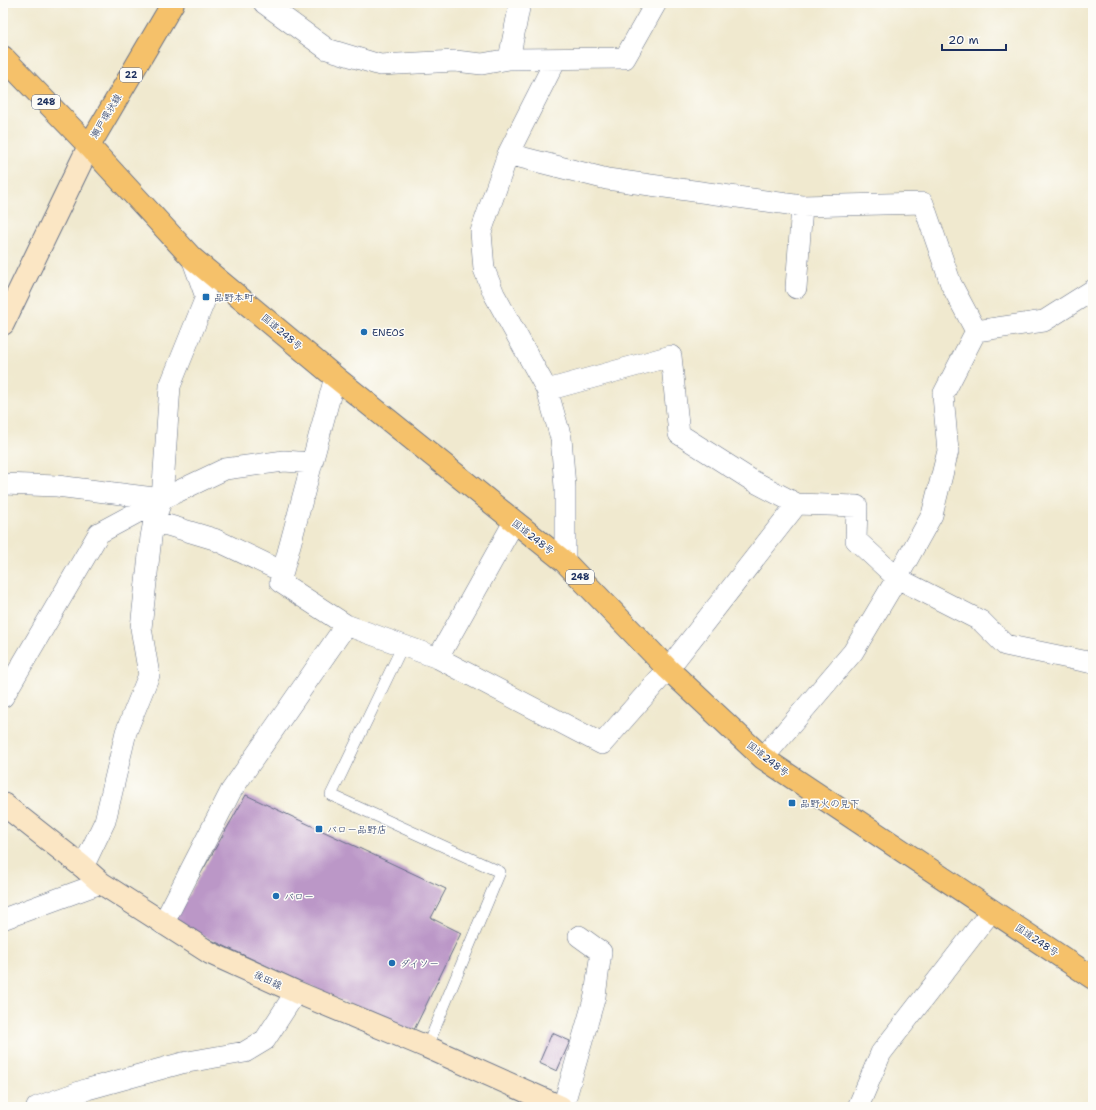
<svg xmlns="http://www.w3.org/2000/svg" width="1096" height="1110" viewBox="0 0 1096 1110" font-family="'Shantell Sans','Klee One',sans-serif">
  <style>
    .building { fill: #bb97c7 }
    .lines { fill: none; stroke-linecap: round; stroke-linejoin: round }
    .lane-casing { stroke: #667086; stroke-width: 12 }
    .street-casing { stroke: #667086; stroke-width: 22 }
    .secondary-casing { stroke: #667086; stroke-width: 24 }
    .primary-casing { stroke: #667086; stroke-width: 24 }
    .highway-casing { stroke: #667086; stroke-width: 24 }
    .lane { stroke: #fff; stroke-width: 11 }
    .street { stroke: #fff; stroke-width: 21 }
    .secondary { stroke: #fbe6c4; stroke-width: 22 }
    .primary { stroke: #f5c16b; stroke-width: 22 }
    .highway { stroke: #f5c16b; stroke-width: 22 }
    .poi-dot { fill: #1f6fb2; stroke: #fdfcf7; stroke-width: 1.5 }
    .labels { text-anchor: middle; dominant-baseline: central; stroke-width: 3; stroke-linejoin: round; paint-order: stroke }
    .shield { fill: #fdfcf7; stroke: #5f6c8c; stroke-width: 1 }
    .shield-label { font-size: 9px; font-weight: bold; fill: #1b2f5e }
    .street-label { font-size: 10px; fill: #1b2f5e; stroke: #fdfcf7 }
    .poi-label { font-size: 10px; fill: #1b2f5e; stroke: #fdfcf7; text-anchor: start }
  </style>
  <rect width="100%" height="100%" fill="#fdfcf7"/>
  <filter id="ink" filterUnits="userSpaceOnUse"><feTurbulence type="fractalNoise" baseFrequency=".025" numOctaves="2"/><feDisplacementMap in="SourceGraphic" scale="8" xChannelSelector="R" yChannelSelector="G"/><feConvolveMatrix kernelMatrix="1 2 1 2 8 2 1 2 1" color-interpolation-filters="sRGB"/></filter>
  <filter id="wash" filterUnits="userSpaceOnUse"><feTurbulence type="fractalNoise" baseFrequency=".012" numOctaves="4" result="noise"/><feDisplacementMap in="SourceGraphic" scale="16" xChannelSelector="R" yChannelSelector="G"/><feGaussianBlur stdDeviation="0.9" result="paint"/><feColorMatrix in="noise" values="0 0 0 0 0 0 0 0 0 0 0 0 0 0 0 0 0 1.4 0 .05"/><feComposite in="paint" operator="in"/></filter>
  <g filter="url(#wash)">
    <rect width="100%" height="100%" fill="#f0e9cf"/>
    <g id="blocks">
      <path class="building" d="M246,795l200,94 -15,29 30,15 -49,101 -239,-112z
        M552,1033l18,8 -13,30 -18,-8z"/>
    </g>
  </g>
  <g filter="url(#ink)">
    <use href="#blocks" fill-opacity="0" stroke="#667086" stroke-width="1"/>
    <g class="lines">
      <g class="lane-casing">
        <path id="lane" d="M403,645l-72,150 169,77 -73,175"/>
      </g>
      <g class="street-casing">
        <path id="street" d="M264,3l63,46 53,16 75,-4 27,3 27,-5 116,-1 31,-55
          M509,59l11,-56
          M556,59l-48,95 -27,78 3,37 10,25 53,96 14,48 4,49v75
          M508,154l99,25 195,27 121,-3 28,81 25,47
          M796,288l6,-82
          M976,331l68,-10 49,-31
          M335,377l-55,205 66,43 92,33 164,86 66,-75 129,-165
          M547,390l124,-34 8,78 74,47 44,23 60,2 -1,34 41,38 84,43 24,24 88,18
          M3,484l54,2 105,13
          M154,521l60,18 69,33
          M438,658l76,-136
          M3,697l96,-164 63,-34 63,-30 59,-8 28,2
          M763,758l90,-106 44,-74 35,-63 16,-64 -5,-56 33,-64
          M83,867l22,-46 21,-89 23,-57 -8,-47 10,-91 3,-16 8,-22 8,-113 36,-89 -14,-39
          M3,919l98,-36
          M163,924l68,-133 115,-166
          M37,1107l51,-18 94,-26 63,-11 20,-12 31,-48
          M563,1107l32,-111 6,-44 -22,-16
          M858,1107l23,-54 111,-143"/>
      </g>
      <g class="secondary-casing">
        <path id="secondary" d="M3,324l86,-178
          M3,804l80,63 18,16 109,70 86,39 131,55 134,60"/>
      </g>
      <g class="primary-casing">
        <path id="primary" d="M89,146l84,-143"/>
      </g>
      <g class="highway-casing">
        <path id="highway" d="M3,57l86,89 103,112 143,119 230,185 103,107 95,89 330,220"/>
      </g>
      <use href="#lane" class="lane"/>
      <use href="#street" class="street"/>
      <use href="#secondary" class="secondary"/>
      <use href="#primary" class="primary"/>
      <use href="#highway" class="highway"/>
    </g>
  </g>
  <g class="poi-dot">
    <rect x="202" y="293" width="8" height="8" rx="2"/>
    <circle cx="364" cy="332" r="4"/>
    <rect x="788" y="799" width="8" height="8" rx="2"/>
    <rect x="315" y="825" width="8" height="8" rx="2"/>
    <circle cx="276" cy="896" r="4"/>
    <circle cx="392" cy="963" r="4"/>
  </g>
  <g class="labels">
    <g class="shield">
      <rect x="120" y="68" width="22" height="14" rx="3"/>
      <rect x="32" y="95" width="28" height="14" rx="3"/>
      <rect x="566" y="570" width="28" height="14" rx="3"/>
    </g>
    <g class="shield-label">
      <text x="131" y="75">22</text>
      <text x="46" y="102">248</text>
      <text x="580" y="577">248</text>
    </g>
    <g class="street-label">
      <text transform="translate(106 116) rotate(-59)">瀬戸環状線</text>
      <text transform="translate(282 332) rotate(40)">国道248号</text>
      <text transform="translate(533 537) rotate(38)">国道248号</text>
      <text transform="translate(768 759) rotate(38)">国道248号</text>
      <text transform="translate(1037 940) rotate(34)">国道248号</text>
      <text transform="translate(268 980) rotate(25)">後田線</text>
    </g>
    <g class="poi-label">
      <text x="214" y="297">品野本町</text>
      <text x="372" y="332">ENEOS</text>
      <text x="800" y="803">品野火の見下</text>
      <text x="327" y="829">バロー品野店</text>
      <text x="284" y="896">バロー</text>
      <text x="400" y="963">ダイソー</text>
    </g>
  </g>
  <rect width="1096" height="1110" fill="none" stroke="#fdfcf7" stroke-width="16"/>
  <path d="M942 44v6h64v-6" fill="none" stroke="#1b2f5e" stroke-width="2"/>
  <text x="948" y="44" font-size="12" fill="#1b2f5e" stroke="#fdfcf7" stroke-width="3" paint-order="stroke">20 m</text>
</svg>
